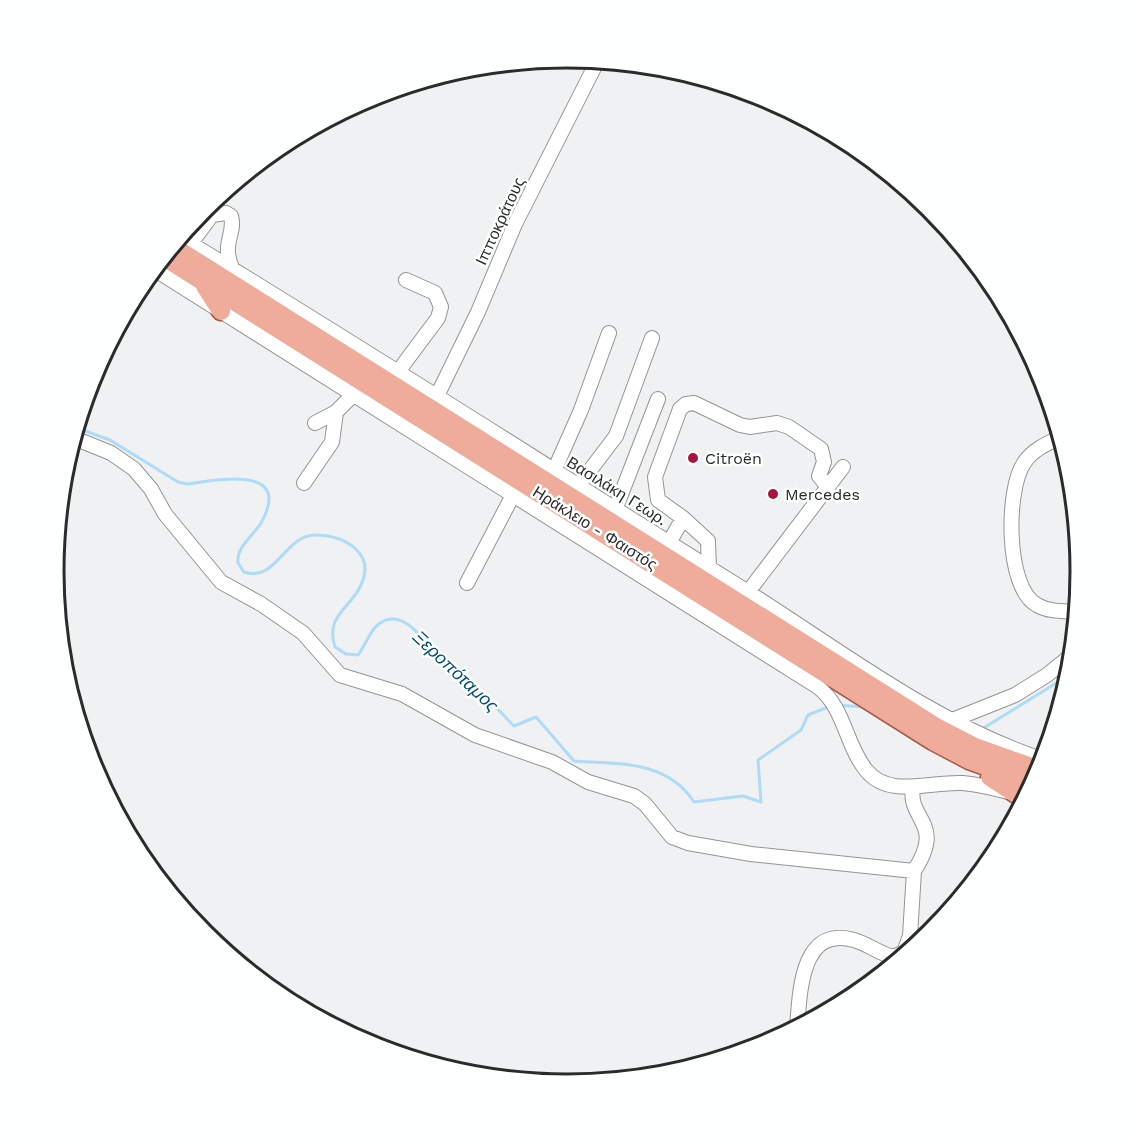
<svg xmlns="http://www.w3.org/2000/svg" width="1135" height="1141" viewBox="0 0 1135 1141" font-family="'Work Sans',sans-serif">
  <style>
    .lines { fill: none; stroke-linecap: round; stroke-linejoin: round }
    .stream { stroke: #aedbf7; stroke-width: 3 }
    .minor-casing { stroke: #939495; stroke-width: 16 }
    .major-casing { stroke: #a45a49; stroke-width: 21 }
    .minor { stroke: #fff; stroke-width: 14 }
    .major { stroke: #efac9b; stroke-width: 18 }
    .poi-dot { fill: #a9123d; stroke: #feffff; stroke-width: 2 }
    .labels { text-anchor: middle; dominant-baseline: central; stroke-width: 5; stroke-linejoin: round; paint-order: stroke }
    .street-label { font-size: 16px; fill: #2b2b2c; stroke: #feffff }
    .poi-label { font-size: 16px; fill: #2b2b2c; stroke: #feffff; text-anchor: start }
    .water-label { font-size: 18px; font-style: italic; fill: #004d6e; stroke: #feffff }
    .rim { fill: none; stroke: #2b2b2c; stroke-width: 3 }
  </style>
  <rect width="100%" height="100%" fill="#f0f1f2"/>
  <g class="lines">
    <path class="stream" d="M77,428l33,12 68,42 9,2c29,-4 107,-20 74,39 -8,13 -25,24 -23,40l6,9c33,11 41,-39 73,-37 29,1 60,19 43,52 -11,22 -35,29 -25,60l11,7 12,1c10,-13 14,-34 33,-36 20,-2 36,27 48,39 12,12 27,21 39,32 13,11 24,24 36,36l22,-9 38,44c44,3 93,-1 120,41l49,-6 18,6 -3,-42 43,-30 7,-15 20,-8
      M838,705l26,2
      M982,729l84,-52 5,-6
      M910,737l22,12"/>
    <g class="minor-casing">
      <path id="minor" d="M180,237c188,114 374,234 560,350 99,62 192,136 304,173
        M191,243l21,-28 14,-2 5,3c5,18 -10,26 1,52
        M154,269l664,418c27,21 27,57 48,83 23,29 65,11 97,13 21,2 43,8 63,14
        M397,373l41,-55 3,-11 -6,-14 -29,-13
        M436,398l42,-86 37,-88 83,-164
        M315,423l21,-11
        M1061,437c-13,6 -29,13 -37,26 -18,26 -19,125 13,142 12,7 26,6 40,7
        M74,438l37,15 23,16 17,20 14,25 56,68 40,22 42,29 37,42 62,19 73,41 77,27 36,20 46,14 11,8 27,33 16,6 63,11 163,17c32,-49 -7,-50 -1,-84
        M554,471l27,-61 28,-77
        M304,483l28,-41 4,-30 17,-17
        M578,486l38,-50 36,-98
        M615,510l43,-111
        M683,518l25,23 1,27
        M669,543l14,-25 -25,-18 -3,-23 25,-68 6,-5 8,-1 46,22 10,2 27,-4 12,4 32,22 3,13 -5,14 9,11
        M467,583l46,-88
        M748,592l95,-125
        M950,721l65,-26 32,-20 26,-21
        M797,1027c3,-33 3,-102 57,-87 14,4 26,14 39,17l11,-5 6,-16 4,-65"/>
    </g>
    <g class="major-casing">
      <path id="major" d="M172,246l766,482 37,19 65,23
        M164,257l769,484 36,19 64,23
        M205,286l16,25
        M990,777l26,17"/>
    </g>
    <use href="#minor" class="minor"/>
    <use href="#major" class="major"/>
  </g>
  <g class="poi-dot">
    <circle cx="693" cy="458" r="6"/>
    <circle cx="773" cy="494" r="6"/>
  </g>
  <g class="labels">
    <g class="street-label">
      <text transform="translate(500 221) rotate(-65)">Ιπποκράτους</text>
      <text transform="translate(617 491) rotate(32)">Βασιλάκη Γεωρ.</text>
      <text transform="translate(595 528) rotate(32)">Ηράκλειο - Φαιστός</text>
    </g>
    <g class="poi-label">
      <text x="705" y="458">Citroën</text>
      <text x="785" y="494">Mercedes</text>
    </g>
    <g class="water-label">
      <text transform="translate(456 671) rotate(43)">Ξεροπόταμος</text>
    </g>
  </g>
  <path d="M0 0H1135V1141H0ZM64 571a503 503 0 1 1 1006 0a503 503 0 1 1-1006 0Z" fill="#feffff" fill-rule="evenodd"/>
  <path class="rim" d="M64 571a503 503 0 1 1 1006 0a503 503 0 1 1-1006 0Z"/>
</svg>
